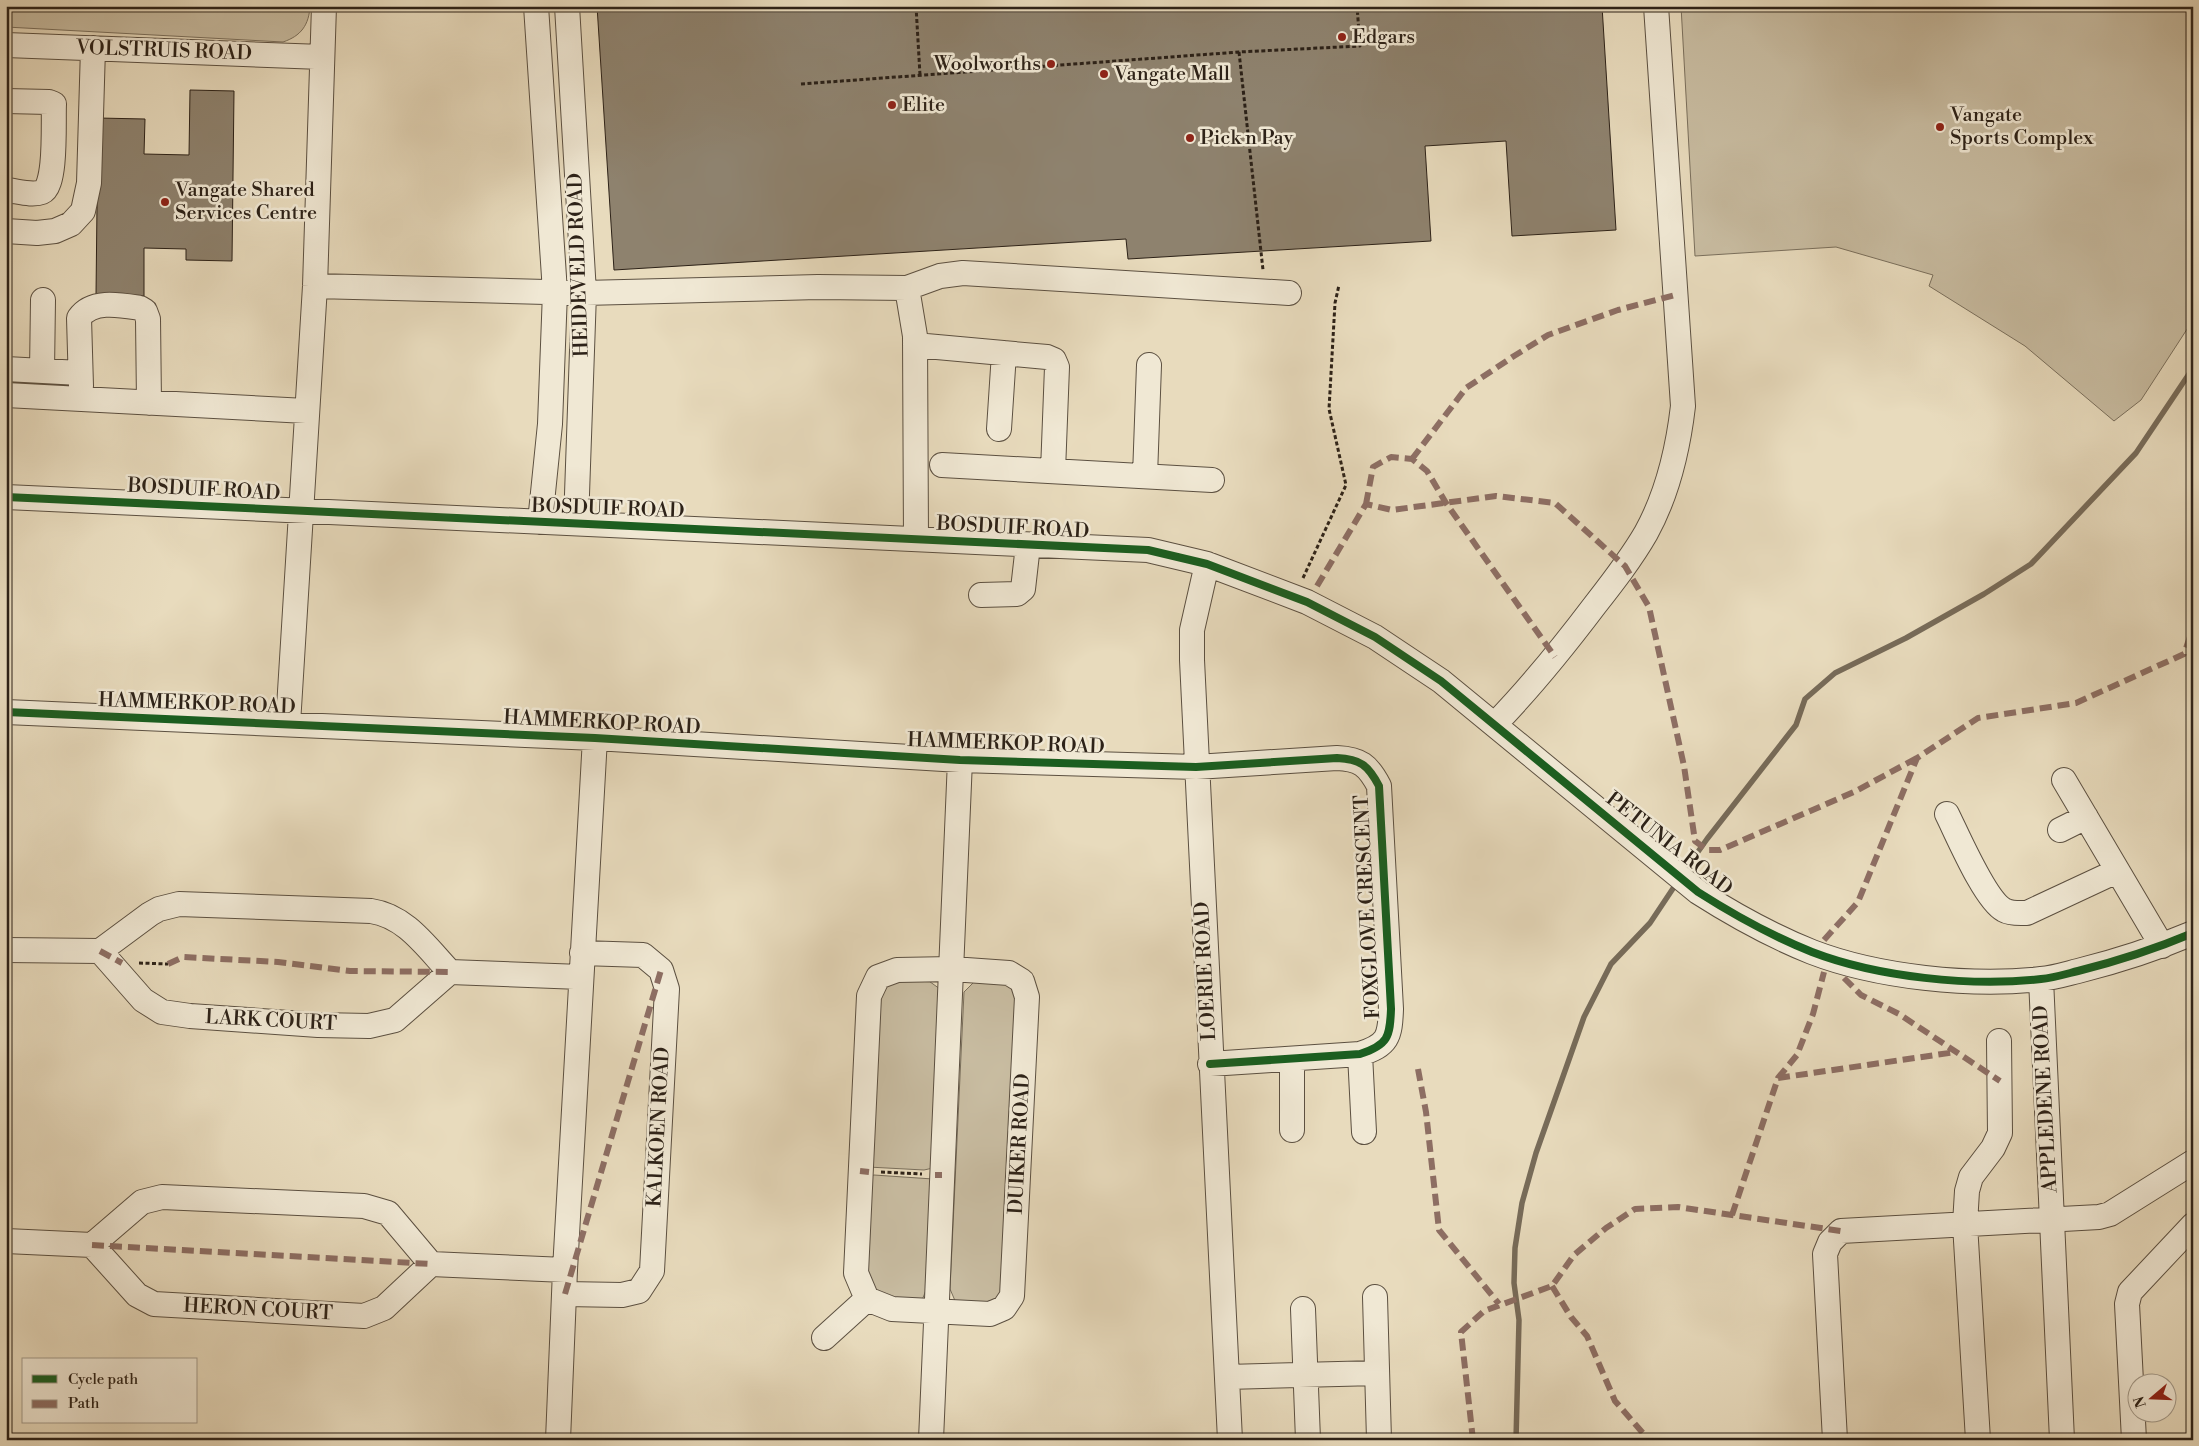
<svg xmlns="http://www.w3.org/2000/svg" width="2199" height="1446" viewBox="0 0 2199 1446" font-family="'Libre Bodoni',serif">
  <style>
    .green { fill: #c8bca1; stroke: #7a6f5c }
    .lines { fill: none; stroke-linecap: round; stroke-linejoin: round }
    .stream { stroke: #776b59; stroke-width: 5.5 }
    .building { fill: #8e826e; stroke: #2d2218 }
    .minor-casing { stroke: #5c5041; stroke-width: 26 }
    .path { stroke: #2d2218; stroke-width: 3; stroke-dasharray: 4 2.5; stroke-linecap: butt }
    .minor { stroke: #f0e8d4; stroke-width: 24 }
    .quiet { stroke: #8d6e63; stroke-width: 6; stroke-dasharray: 12 6; stroke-linecap: butt }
    .cycleway-casing { stroke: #f0e8d4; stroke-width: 11 }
    .cycleway { stroke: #1b5e20; stroke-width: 8 }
    .poi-dot { fill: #8f2418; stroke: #f0e8d4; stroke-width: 2 }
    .labels { text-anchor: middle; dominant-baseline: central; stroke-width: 5; stroke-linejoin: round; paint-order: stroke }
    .poi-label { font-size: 20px; fill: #2d2218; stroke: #f0e8d4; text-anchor: start }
    .street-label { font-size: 20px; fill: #2d2218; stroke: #f0e8d4 }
  </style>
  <rect width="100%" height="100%" fill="#e8dbbd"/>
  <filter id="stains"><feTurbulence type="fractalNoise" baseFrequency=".004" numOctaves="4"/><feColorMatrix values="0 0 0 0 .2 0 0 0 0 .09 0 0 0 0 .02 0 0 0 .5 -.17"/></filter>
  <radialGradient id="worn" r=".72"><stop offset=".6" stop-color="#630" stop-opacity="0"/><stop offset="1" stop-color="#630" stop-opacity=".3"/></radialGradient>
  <path class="green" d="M6,6h304c-1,19 -9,30 -27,36l-277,-15z
    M1681,6h512v314l-52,80 -27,21 -89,-75 -96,-60 4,-11 -97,-28 -141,9z
    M926,979l14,10 -7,179 -9,2 -56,-3 8,-171 12,-14z
    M974,982h34l8,5 -16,315 -44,1 -6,-14 14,-297z
    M874,1175l59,4 -6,109 -5,12 -12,3 -42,-12 -1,-114z"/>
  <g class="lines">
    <path class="stream" d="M1683,873l24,-34 89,-114 9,-26 30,-26 71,-35 78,-44 47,-30 105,-111 57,-85
      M1516,1440l3,-120 -5,-37 1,-35 7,-45 14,-50 48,-136 27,-53 39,-41 28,-42"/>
  </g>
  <path class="building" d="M597,6h1005l14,224 -104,6 -6,-95 -81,5 6,95 -303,18 -2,-20 -512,31z
    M190,90l44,1 -2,170 -46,-1v-11l-42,-1v48l-48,-1 2,-177 47,1 -1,35 45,1z"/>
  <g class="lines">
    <g class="minor-casing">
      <path id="minor" d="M536,6l19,286 -5,132 -10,98
        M567,6l17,287 -8,230
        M6,45l316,12
        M6,101l43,1 5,2c-1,16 3,82 -12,88 -10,4 -25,-1 -36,-2
        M6,231l31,2 18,-2 16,-7 12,-13 6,-28 4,-135
        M315,286l269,7 234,-6 89,1 33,-12 23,-3 326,20
        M907,288l8,48 1,203
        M915,345l132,12 7,3 3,7 -4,104
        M6,369l74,4
        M42,371l1,-71
        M81,386l-2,-68c13,-19 42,-13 61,-10l5,3 3,8 1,84
        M6,395l300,16
        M999,429l5,-76
        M942,465l270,15
        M1145,476l4,-111
        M6,497l1142,53 59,14 100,38 68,35 66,44 257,211c36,23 74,44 114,60 65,25 159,35 229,27 12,-1 25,-5 37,-8 40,-10 77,-22 115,-38
        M1207,564l-15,66v30l38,780
        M981,595l36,-1 6,-5 5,-44
        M6,712l589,26 365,22 236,7 141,-9c23,1 31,7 42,28l12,223c-1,28 -3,36 -31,45l-150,10
        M288,724l27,-438 9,-280
        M1495,724c36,-37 69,-78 100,-119 18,-23 36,-46 51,-72 21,-38 32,-84 37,-127l-27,-400
        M2064,780l98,166
        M1947,814c11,22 38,86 57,96 7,4 16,3 23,3l90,-42
        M2060,830l26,-13
        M6,950l94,1 50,-37 9,-5 20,-5 192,7c35,5 56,37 79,61
        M100,951l43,49 19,12 28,4 128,9 51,1 26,-6 55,-48 131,5
        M952,969l57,4 13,8 5,16 -15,299 -8,12 -14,6 -98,-5 -25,-10 -11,-26 13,-277 9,-19 19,-7z
        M2041,979l21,461
        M1360,1054l4,78
        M1292,1059v71
        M6,1241l86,4 50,-43 20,-5 202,9 24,7 43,51
        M92,1245l45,50 17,9 210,12 20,-8 47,-44 134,6
        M565,1294l57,1 17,-4 13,-20 15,-282 -6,-19 -18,-15 -61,-2
        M1375,1297l4,143
        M1303,1309l5,131
        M824,1338l43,-39
        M1227,1377l150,-4
        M558,1440l7,-170 30,-532
        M931,1440l29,-680
        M1835,1440l-10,-186 5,-12 11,-11 258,-14 11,-3 83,-52
        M1978,1440l-13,-216 2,-33 4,-14 22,-29 7,-15 -1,-92
        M2134,1440l-7,-136 3,-12 63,-67"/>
    </g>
    <path class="path" d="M916,6l4,69
      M1239,52l24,218
      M801,84l438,-32 121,-6 -3,-40
      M1303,578l43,-93 -17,-76 6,-106 4,-18
      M139,963l29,1
      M881,1172l41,2"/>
    <use href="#minor" class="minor"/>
    <path class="quiet" d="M1412,459l54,-71 48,-32 34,-21 70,-25 57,-15
      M1366,504l7,-37 18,-10 21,2 15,12 19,32 109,154
      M1317,586l49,-82 26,6 104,-14 59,7 70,63 24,41 35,159 11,75 12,9h13l134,-58 63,-34
      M1824,940l34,-38 59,-144 61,-40 98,-15 108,-49 9,-26
      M100,951l22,12
      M168,964l15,-7 95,5 72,9 100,1
      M1844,978l17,17 38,19 101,67
      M1418,1069l8,43 13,118 60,74
      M1778,1078l178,-26
      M860,1171l9,1
      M935,1175h7
      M1732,1215l46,-137 19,-23 16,-41 11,-42
      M92,1245l339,19
      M1552,1286l19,31 16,19 28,65 34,39
      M565,1294l96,-324
      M1473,1440l-12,-108 23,-21 68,-25 22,-31 32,-27 29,-19 43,-2 163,24"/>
    <g class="cycleway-casing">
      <path id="cycleway" d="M6,497l1142,53 59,14 100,38 68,35 66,44 257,211c36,23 74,44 114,60 65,25 159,35 229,27 12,-1 25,-5 37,-8 40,-10 77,-22 115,-38
        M6,712l589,26 365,22 236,7 141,-9c23,1 31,7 42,28l12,223c-1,28 -3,36 -31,45l-150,10"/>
    </g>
    <use href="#cycleway" class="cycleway"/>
  </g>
  <g class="poi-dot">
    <circle cx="1342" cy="37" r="5"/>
    <circle cx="1051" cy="64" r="5"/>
    <circle cx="1104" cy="74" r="5"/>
    <circle cx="892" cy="105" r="5"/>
    <circle cx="1940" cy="127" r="5"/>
    <circle cx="1190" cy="138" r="5"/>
    <circle cx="165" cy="202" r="5"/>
  </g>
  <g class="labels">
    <g class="poi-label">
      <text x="1352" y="37">Edgars</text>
      <text x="1041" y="64" text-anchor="end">Woolworths</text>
      <text x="1114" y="74">Vangate Mall</text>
      <text x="902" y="105">Elite</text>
      <text x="1950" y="115">Vangate<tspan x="1950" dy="23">Sports Complex</tspan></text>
      <text x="1200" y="138">Pick n Pay</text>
      <text x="175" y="190">Vangate Shared<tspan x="175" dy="23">Services Centre</tspan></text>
    </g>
    <g class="street-label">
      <text transform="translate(164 51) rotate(2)">VOLSTRUIS ROAD</text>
      <text transform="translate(579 265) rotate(-92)">HEIDEVELD ROAD</text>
      <text transform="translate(204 490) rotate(3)">BOSDUIF ROAD</text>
      <text transform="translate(608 509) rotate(2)">BOSDUIF ROAD</text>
      <text transform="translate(1013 528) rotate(3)">BOSDUIF ROAD</text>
      <text transform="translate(197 704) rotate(2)">HAMMERKOP ROAD</text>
      <text transform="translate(602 723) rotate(3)">HAMMERKOP ROAD</text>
      <text transform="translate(1006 744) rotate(2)">HAMMERKOP ROAD</text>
      <text transform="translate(1669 844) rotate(38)">PETUNIA ROAD</text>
      <text transform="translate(1368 907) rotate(-93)">FOXGLOVE CRESCENT</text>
      <text transform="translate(1206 971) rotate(-93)">LOERIE ROAD</text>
      <text transform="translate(271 1021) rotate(3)">LARK COURT</text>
      <text transform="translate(2046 1099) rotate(-93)">APPLEDENE ROAD</text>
      <text transform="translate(659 1127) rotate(-87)">KALKOEN ROAD</text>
      <text transform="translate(1020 1144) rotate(-87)">DUIKER ROAD</text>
      <text transform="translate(258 1310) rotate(3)">HERON COURT</text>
    </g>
  </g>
  <rect width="2199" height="1446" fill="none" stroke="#e8dbbd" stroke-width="25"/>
  <rect x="8" y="8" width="2184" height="1431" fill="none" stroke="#2d2218" stroke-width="2.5"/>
  <rect x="12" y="12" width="2174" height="1421" fill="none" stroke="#2d2218"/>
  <rect x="22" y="1358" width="175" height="65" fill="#f0e8d4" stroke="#a29989"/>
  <rect x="32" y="1375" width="25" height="8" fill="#1b5e20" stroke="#a29989"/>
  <text x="68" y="1384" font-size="15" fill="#2d2218">Cycle path</text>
  <rect x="32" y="1400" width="25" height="8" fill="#8d6e63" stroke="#a29989"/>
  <text x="68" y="1408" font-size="15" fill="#2d2218">Path</text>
  <g transform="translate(2152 1398) rotate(251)"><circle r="24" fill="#f0e8d4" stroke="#a29989"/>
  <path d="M0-4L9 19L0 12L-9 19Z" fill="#8f2418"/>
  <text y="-8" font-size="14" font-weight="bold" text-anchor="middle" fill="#2d2218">N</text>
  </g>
  <rect width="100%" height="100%" filter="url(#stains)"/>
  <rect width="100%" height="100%" fill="url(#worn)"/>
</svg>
